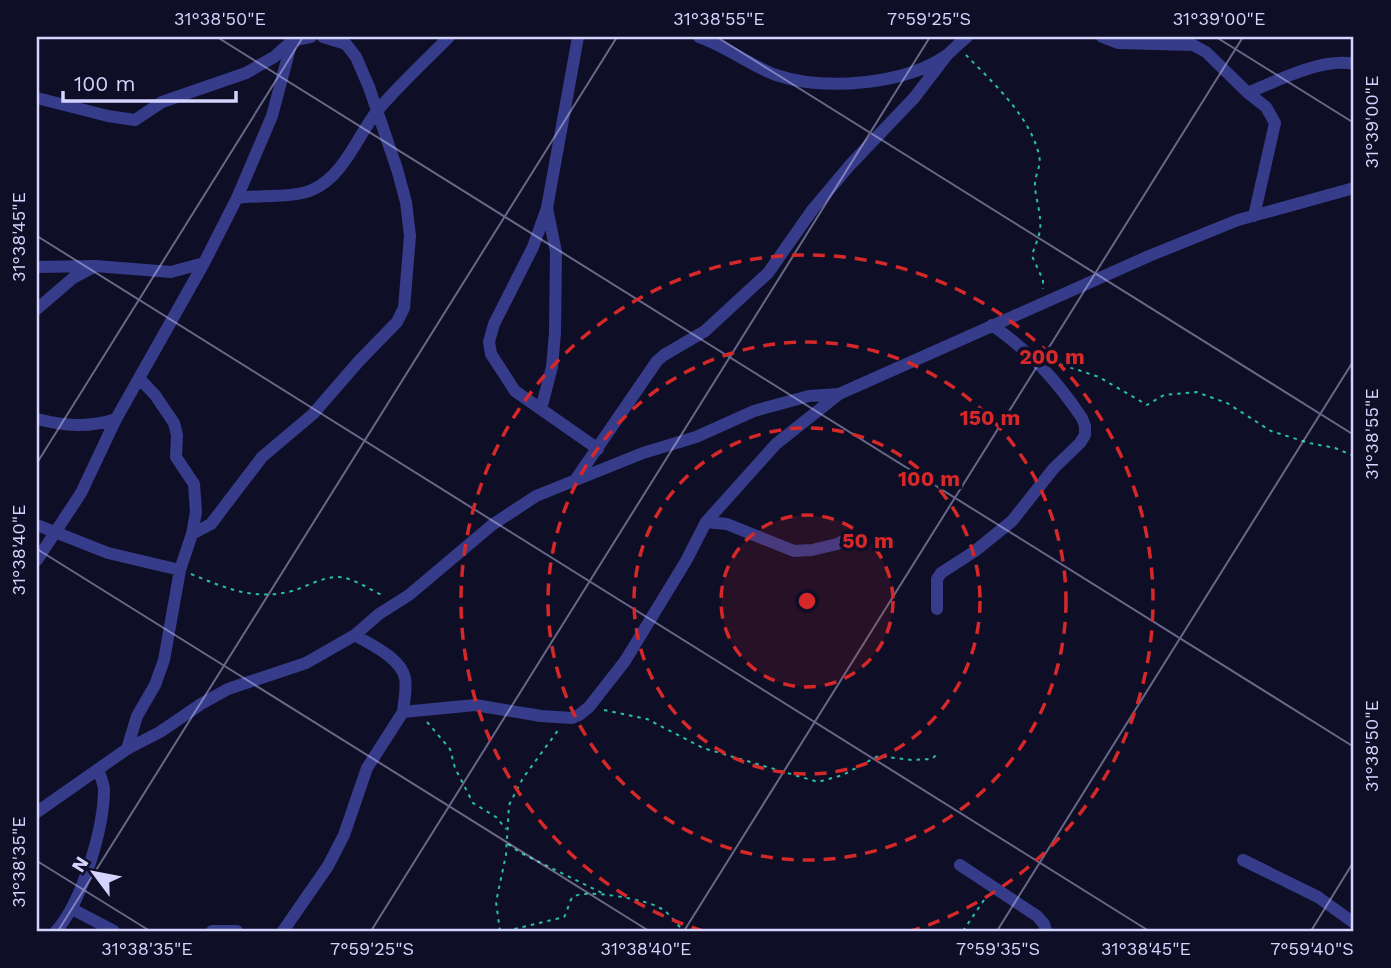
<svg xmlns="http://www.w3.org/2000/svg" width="1391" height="968" viewBox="0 0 1391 968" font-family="'Work Sans',sans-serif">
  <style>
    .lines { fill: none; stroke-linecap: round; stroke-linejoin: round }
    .path { stroke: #27c0a6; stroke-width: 2; stroke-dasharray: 3.5 5; stroke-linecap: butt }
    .minor { stroke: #363c89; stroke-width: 12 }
    .ticks { fill: none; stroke: #d4d4ff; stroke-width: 2; stroke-opacity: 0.45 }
    .ring { fill: none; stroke: #d62828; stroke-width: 3.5; stroke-dasharray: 12 9 }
    .centre { fill: #d62828; stroke: #0f0e27; stroke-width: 3.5 }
    .ring-label { font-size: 21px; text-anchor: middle; font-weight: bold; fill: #d62828; stroke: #0f0e27; stroke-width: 7; stroke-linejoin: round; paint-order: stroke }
    .neatline { fill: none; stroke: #d4d4ff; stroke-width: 2.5 }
    .ticks-label { font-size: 18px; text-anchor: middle; fill: #d4d4ff }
  </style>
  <rect width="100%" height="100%" fill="#0f0e27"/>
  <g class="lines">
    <path class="path" d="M966,55c27,28 64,61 73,100 3,12 -5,20 -4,32 1,13 7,30 5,43 -1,8 -6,17 -8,26l11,24v9
      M1054,362l45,15 48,28 17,-10 32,-3 31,11 44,28 38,12 26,5 19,8
      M191,574c34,14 64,27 101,17 14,-4 32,-15 47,-14 15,1 31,13 45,19
      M604,710l43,9 56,29 115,34 25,-7 35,-19 34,4 20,-1 5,-5
      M427,722l23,27 5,19 18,35 23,14 10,12
      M508,844l11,8 83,41
      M500,931l-4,-29 10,-47 3,-50 14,-27 36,-49
      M506,931l58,-14c4,-6 5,-17 9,-20 12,-9 75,3 87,11 10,5 16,16 24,23
      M963,931l23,-34"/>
    <path class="minor" d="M699,37c27,9 50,28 77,38 48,16 129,10 171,-20 7,-6 13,-13 20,-18
      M1102,37l16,6 75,2 13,7 42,41 18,14 9,16 -21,93
      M1248,93c28,-12 75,-36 106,-29
      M37,98l71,18 27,4 27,-18 84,-29 28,-16 18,-16 19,-4
      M237,198c21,-3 56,0 75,-8 32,-14 45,-53 65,-79 22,-26 48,-50 72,-74
      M547,208l-14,39 -39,77 -5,18 2,12 24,37 83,58
      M37,267l58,-1 76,6 33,-9
      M37,309l36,-31 19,-10
      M541,409l11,-42 3,-34 1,-81 -9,-44 31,-171
      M37,419c28,7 52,9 79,0
      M576,479l81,-118 7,-6 41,-24 63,-58 45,-64 37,-44 64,-67 33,-43
      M706,522l21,2 67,27 18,-1 25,-6 10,-5
      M37,525l71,28 72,17
      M192,534l19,-10 51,-67 51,-43 46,-53 38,-39 7,-14 6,-72 -4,-34 -9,-33 -28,-82 -13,-30 -10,-13 -23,-7
      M37,560l44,-67 35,-74 88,-156 33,-65 35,-82 21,-79
      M937,609v-30l4,-6 34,-22 37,-30 42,-53 26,-25 5,-8v-9l-3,-8c-27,-40 -51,-65 -90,-93
      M355,635c16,10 46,23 50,43 2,10 -1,23 -2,34
      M127,749l10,-33 18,-31 9,-25 16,-90 12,-36 4,-22 -2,-28 -18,-27 1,-22 -3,-12 -19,-28 -16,-17
      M37,812l90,-63 33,-17 41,-28 27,-15 78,-26 49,-28 24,-21 30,-19 83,-70 44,-29 107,-43 53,-16 58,-26 55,-15 30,-2
      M1243,860l75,37 36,26
      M960,865l77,51 7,8 2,7
      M72,909l42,22
      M56,931c26,-29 48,-103 48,-142 -1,-7 -4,-14 -6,-20
      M212,931h25
      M283,931l45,-65 16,-31 23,-67 36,-56 72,-7 66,11 31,2 7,-3 10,-8 36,-46 61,-100 20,-39 70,-78 63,-50 310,-138 89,-36 116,-32"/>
  </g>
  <path class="ticks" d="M217,37l1137,710M717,37l637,398M1216,37l138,86M37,236l1112,695M37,463l266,-426M37,549l612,382M37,861l113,70M58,931l559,-894M371,931l559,-894M684,931l559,-894M997,931l357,-571M1311,931l43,-70"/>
  <circle cx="807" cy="601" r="86" fill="#d62828" fill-opacity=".12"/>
  <g class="ring">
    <circle cx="807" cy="601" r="86"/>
    <circle cx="807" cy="601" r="173"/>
    <circle cx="807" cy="601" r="259"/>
    <path d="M703 931A346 346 0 1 1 911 931"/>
  </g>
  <circle cx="807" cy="601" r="10" class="centre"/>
  <g class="ring-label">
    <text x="1052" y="364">200 m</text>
    <text x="990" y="425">150 m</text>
    <text x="929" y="486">100 m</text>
    <text x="868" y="548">50 m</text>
  </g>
  <rect width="1391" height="968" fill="none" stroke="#0f0e27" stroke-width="77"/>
  <g transform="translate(94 873) rotate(302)" stroke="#0f0e27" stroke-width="5" paint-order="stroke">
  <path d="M0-5L12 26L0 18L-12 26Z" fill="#d4d4ff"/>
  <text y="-10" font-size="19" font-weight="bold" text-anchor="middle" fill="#d4d4ff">N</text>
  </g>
  <path d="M63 91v10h173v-10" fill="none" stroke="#d4d4ff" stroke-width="3.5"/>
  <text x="74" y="91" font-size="21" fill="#d4d4ff" stroke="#0f0e27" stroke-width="5" paint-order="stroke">100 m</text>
  <rect x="38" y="38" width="1314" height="892" class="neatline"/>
  <g class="ticks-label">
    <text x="220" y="25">31°38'50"E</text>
    <text x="719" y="25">31°38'55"E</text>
    <text x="929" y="25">7°59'25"S</text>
    <text x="1219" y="25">31°39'00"E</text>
    <text transform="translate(1372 122) rotate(-90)" y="6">31°39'00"E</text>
    <text transform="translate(19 237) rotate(-90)" y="6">31°38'45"E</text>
    <text transform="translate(1372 434) rotate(-90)" y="6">31°38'55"E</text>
    <text transform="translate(19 550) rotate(-90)" y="6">31°38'40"E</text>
    <text transform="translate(1372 746) rotate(-90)" y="6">31°38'50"E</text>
    <text transform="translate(19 862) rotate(-90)" y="6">31°38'35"E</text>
    <text x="147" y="955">31°38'35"E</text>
    <text x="372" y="955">7°59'25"S</text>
    <text x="646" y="955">31°38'40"E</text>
    <text x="998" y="955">7°59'35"S</text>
    <text x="1146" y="955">31°38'45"E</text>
    <text x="1312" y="955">7°59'40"S</text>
  </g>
</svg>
